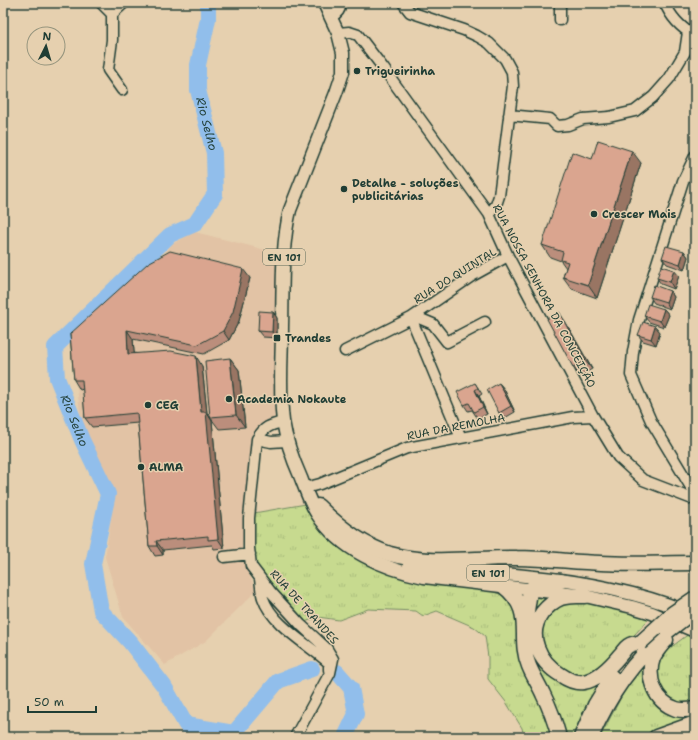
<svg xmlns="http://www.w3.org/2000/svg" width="698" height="740" viewBox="0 0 698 740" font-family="'Shantell Sans',sans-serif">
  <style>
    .built { fill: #e2c3a5 }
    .grass { fill: url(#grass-tufts); stroke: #738c62 }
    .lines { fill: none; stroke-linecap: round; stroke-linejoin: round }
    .river { stroke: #91beeb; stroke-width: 16 }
    .minor-casing { stroke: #1f3d34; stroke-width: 13 }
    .major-casing { stroke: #1f3d34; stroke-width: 15 }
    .highway-casing { stroke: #1f3d34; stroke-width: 17 }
    .minor { stroke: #e6d0af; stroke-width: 10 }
    .major { stroke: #e6d0af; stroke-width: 12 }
    .highway { stroke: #e6d0af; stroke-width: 14 }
    .highway-bridge-casing { stroke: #1f3d34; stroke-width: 17; stroke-linecap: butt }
    .highway-bridge { stroke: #e6d0af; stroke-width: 14 }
    .wall { fill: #bb8e7b; stroke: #1f3d34 }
    .shaded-wall { fill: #997464; stroke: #1f3d34 }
    .building { fill: #daa58f; stroke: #1f3d34 }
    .poi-dot { fill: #1f3d34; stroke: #e6d0af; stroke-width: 1.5 }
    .labels { text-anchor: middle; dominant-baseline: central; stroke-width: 3; stroke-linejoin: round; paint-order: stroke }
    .shield { fill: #e6d0af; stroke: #5b6959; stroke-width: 1 }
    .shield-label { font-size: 10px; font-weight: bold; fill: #1f3d34 }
    .poi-label { font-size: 11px; font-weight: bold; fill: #1f3d34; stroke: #e6d0af; text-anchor: start }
    .street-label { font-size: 11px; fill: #1f3d34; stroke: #e6d0af }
    .water-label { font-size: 12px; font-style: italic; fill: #25433d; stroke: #e6d0af }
  </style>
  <defs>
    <pattern id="grass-tufts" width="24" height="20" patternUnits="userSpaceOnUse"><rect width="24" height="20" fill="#c7da8f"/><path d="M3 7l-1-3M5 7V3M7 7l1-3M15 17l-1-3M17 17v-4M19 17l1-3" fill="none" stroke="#aabc7c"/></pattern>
  </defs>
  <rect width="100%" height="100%" fill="#e6d0af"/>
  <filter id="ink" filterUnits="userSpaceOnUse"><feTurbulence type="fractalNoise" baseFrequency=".025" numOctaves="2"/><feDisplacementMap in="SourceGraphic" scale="8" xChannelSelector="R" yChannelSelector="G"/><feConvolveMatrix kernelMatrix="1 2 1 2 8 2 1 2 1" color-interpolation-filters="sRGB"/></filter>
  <g filter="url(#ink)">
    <path class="built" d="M195,232l75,19h13l-2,166 -7,1 -2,6 -10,6 -12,84 -8,31 1,15 13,31 -50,50 -41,24 -42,-48 -18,-60 10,-64 -29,-61 -6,-20 -8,-64 89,-89 11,-15z"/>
    <path class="grass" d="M306,504l48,52 127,32 22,7 15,20 19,78 16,44h-29l-2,-9 -16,-26 -18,-23v-22l-3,-21 -11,-9 -37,-16 -14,5 -7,-5 -48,-2 -29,11 -21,-3 -13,5 -36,-37 -14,-20 -4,-18 3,-34z
      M535,597h17l-19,15z
      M566,600l29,3 55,15c-15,15 -44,51 -63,57 -23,7 -52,-26 -45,-48 4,-13 14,-19 24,-27z
      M690,633l5,2v69l-12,1 -16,-7 -10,-19 1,-13 8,-15z
      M530,651l4,4 5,9 7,8 13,10 42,-1 -26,56h-12z
      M646,661l2,27 47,26v5l-51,18h-44l26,-49z"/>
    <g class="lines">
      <g class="river">
        <path id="s1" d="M208,3v16l-10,46v25l16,63 1,41 -20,30 -25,11 -115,112 2,31 25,62 26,54 -15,70 8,47 29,31 34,44 22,39 48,8 44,-52 34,-12"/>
        <path d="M337,672l14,16 5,26 -11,23"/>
      </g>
      <g class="minor-casing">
        <path id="minor" d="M101,3l11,11 12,-11
          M403,3l7,9 54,18 13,6 12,7 16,16 7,13 1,14 -14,110 -3,9 -7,9
          M665,3c6,15 16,25 30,33
          M112,14v26l-4,30 14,20
          M331,17c6,-3 10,-7 9,-14
          M560,20v-17
          M338,33l11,-1 9,3 26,34 105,145 19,42 85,160 25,41 25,23 52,20
          M509,115l41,4 7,7 11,-1 15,-6 26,-2 26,-6 18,-14 16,-18 16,-27 3,-20
          M695,156l-12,25 -44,139 -6,32 -2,23 20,46 44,73
          M414,316l19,8 14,18 38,-20
          M411,318l50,120
          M345,351l66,-33 61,-42 36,-20
          M283,422c-13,3 -19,5 -26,17l-8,79v30l2,18 19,25 31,34 26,24 6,10 -3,14 -35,64
          M257,439l14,3 16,-1
          M305,488l15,-4 87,-36 166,-31 20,-1
          M224,557l26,-3
          M260,579c1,6 1,13 3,19 9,27 45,46 66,65v7"/>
      </g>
      <g class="major-casing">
        <path id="major" d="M324,3l14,30 5,20v19l-7,21 -46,117c-9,38 -7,78 -8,117 0,31 -3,63 1,94 3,20 10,39 18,57 5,13 9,25 16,36 23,36 67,55 107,63l161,19 47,11 20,6 43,18
          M409,564c38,7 77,8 116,12 53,5 110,15 160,35"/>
      </g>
      <g class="highway-casing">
        <path id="highway" d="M318,506c21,21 44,39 72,48 42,12 85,3 127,4 28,0 56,4 84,5 31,2 63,0 94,0
          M502,585c35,27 14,50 27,81 4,10 10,19 14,28 7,14 12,28 16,43
          M585,596c-8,0 -16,-1 -24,2 -8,3 -14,9 -19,15 -16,22 -3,49 19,62 7,5 14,8 23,7 15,-3 27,-16 36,-27 3,-3 5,-7 8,-9 3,-2 9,-3 12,-3
          M526,618l4,-27 5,-7 26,-3
          M666,640c-5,6 -10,11 -13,18 -7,20 2,44 23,51 6,2 13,1 19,0
          M581,737l14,-32 17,-28
          M591,737c19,-43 41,-75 77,-106
          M656,737l39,-14"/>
      </g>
      <use href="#minor" class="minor"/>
      <use href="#major" class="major"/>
      <use href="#highway" class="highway"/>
      <g class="highway-bridge-casing">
        <path id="highway-bridge" d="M668,631l27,-21
          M640,643l33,-30 22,-15"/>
      </g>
      <use href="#highway-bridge" class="highway-bridge"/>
    </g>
    <path class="wall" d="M592,159l49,4 -44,135 -25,-9 -9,-12 3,-9 -5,-7 -11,-4 -8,-12z
      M684,251l4,6 -4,13 -17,-6 -5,-6z
      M679,276l-5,13 -13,-5 -4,-6z
      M250,278l-11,43 -10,19 -25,14 -71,-15 1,14 68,13 5,47 5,8 12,127 -10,1 -2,-4 -49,5v5l-8,1 -6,-10 -11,-123 -46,4 -7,-9 -2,-29 -3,1 -6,-10 -4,-46z
      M670,291l4,6 -4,12 -16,-6 -4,-6z
      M664,309l5,6 -5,12 -15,-5 -5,-6z
      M273,312l4,6v20l-14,-1 -5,-6z
      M565,321l27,48 -12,7 -7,-9z
      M655,326l5,6 -4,13 -13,-4 -5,-6z
      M230,358l9,12 6,57 -26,2 -9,-12z
      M475,383l7,11 -3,2 8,18 -9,5 -6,-9 -4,1 -4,-6z
      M499,383l5,6 11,23 -12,7 -4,-6z"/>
    <path class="shaded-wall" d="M632,151l9,12 -44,135 -9,-13z
      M684,251l4,6 -4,13 -4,-6z
      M243,269l7,9 -11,43 -10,19 -6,-9z
      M674,270l5,6 -5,13 -4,-7z
      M670,291l4,6 -4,12 -4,-7z
      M664,309l5,6 -5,12 -4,-6z
      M273,312l4,6v20l-5,-6z
      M559,312l6,9 27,48 -7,-9z
      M655,326l5,6 -4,13 -5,-6z
      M127,330l6,9 2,24 -7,-9z
      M196,356l6,10 5,47 5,8 12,127 -6,-9 -17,-127z
      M230,358l9,12 6,57 -9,-12z
      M499,383l5,6 11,23 -4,-6z
      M475,390l4,6 8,18 -4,-7z
      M156,541l7,9v5l-6,-9z"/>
    <path class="building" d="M598,140l34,11 -44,134 -25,-8 5,-15 -7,-2 2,-8 -21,-7 30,-93 20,7z
      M666,246l18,5 -4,13 -18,-6z
      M170,251l73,18 -10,43 -10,19 -26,14 -70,-15 1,24 43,-3 25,5 5,56h5l12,127 -10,1v-4l-52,5 1,5h-8l-12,-133 -52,5 -3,-38h-8l-4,-46 78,-71z
      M661,266l13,4 -4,12 -13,-4z
      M654,285l16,6 -4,11 -16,-5z
      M648,304l16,5 -4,12 -16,-5z
      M259,311l14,1 -1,20 -14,-1z
      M559,312l26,48 -12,7 -26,-48z
      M643,322l12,4 -4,13 -13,-4z
      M230,358l6,57 -26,2 -5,-56z
      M475,383l3,5 -3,2 8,17 -9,5 -5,-9 -5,2 -7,-13z
      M499,383l12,23 -12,7 -12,-23z"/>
  </g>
  <g class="poi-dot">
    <circle cx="357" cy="71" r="4"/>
    <circle cx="344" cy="189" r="4"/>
    <circle cx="594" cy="214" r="4"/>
    <rect x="273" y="334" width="8" height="8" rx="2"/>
    <circle cx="229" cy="399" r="4"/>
    <circle cx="148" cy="405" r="4"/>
    <circle cx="141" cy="467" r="4"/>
  </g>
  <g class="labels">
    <g class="shield">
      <rect x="263" y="249" width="42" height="16" rx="3"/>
      <rect x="467" y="565" width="42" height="16" rx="3"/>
    </g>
    <g class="shield-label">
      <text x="284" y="257">EN 101</text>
      <text x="488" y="573">EN 101</text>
    </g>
    <g class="poi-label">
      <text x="365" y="71">Trigueirinha</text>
      <text x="352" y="183">Detalhe - soluções<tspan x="352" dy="13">publicitárias</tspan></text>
      <text x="602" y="214">Crescer Mais</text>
      <text x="285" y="338">Trandes</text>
      <text x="237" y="399">Academia Nokaute</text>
      <text x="156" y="405">CEG</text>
      <text x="149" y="467">ALMA</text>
    </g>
    <g class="street-label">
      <text transform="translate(455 276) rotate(-32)">RUA DO QUINTAL</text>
      <text transform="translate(544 296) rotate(62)">RUA NOSSA SENHORA DA CONCEIÇÃO</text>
      <text transform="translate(456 427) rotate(-11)">RUA DA REMOLHA</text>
      <text transform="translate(304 607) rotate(48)">RUA DE TRANDES</text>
    </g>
    <g class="water-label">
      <text stroke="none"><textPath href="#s1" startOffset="123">Rio Selho</textPath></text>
      <text stroke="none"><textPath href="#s1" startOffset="495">Rio Selho</textPath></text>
    </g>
  </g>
  <rect width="698" height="740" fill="none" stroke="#e6d0af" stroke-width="16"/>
  <rect x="8" y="8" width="682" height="724" fill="none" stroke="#1f3d34" stroke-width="1.5" filter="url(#ink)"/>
  <g transform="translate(46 46) rotate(5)"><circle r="19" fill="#e6d0af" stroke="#96957e"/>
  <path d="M0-3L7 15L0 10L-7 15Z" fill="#1f3d34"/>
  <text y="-6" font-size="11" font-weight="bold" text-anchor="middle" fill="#1f3d34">N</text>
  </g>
  <path d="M28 706v6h68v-6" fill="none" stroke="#1f3d34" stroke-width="2"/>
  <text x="34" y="706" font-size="12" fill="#1f3d34" stroke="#e6d0af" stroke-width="3" paint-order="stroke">50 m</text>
</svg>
